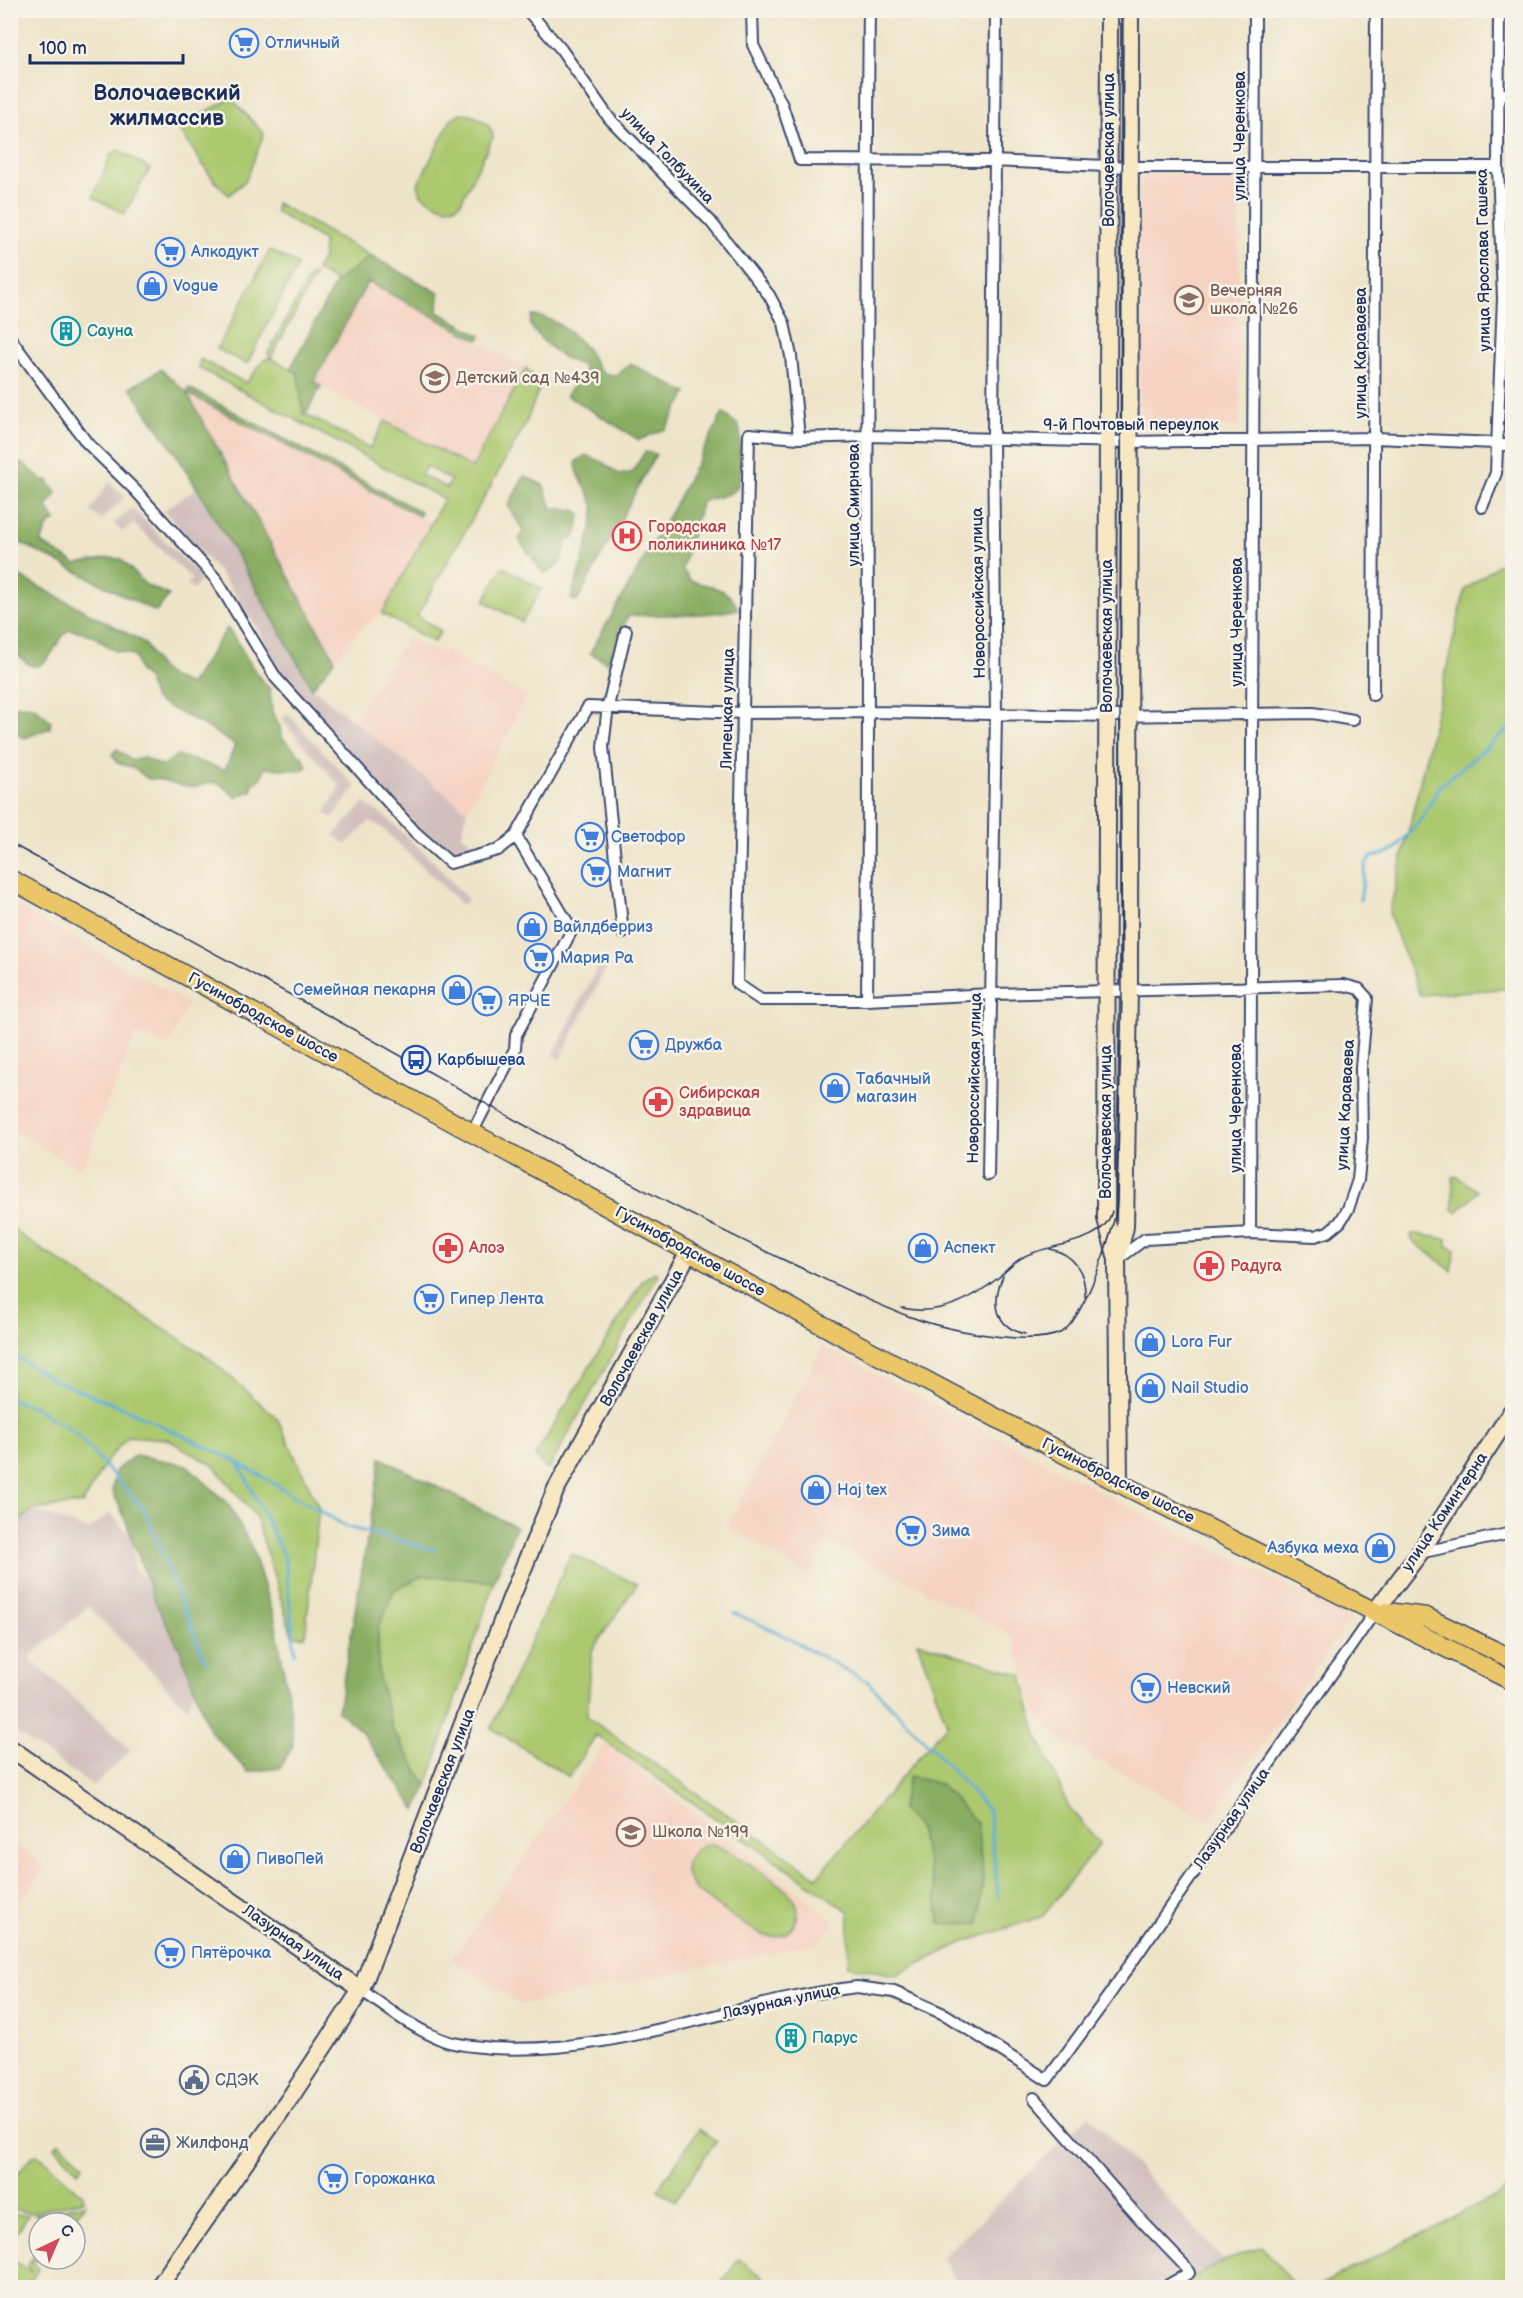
<svg xmlns="http://www.w3.org/2000/svg" width="1523" height="2298" viewBox="0 0 1523 2298" font-family="'Balsamiq Sans',sans-serif">
  <style>
    .built { fill: #f5d2c2 }
    .industrial { fill: #d1bfbd }
    .green { fill: #acc970; stroke: #647c67; stroke-width: 1.5; fill-rule: evenodd }
    .forest { fill: #89ad62; stroke: #526e60; stroke-width: 1.5 }
    .lines { fill: none; stroke-linecap: round; stroke-linejoin: round }
    .stream { stroke: #60afda; stroke-width: 3 }
    .street-casing { stroke: #3b4a6e; stroke-width: 14 }
    .secondary-casing { stroke: #3b4a6e; stroke-width: 20 }
    .primary-casing { stroke: #3b4a6e; stroke-width: 21 }
    .street { stroke: #fff; stroke-width: 10 }
    .secondary { stroke: #f7e8c3; stroke-width: 16 }
    .primary { stroke: #ebc669; stroke-width: 18 }
    .tram { stroke: #1b2f5e; stroke-width: 1.5 }
    .labels { text-anchor: middle; dominant-baseline: central; stroke-width: 5; stroke-linejoin: round; paint-order: stroke }
    .shop-label { font-size: 16px; fill: #366cbe; stroke: #f7f3e8; text-anchor: start }
    .street-label { font-size: 16px; fill: #1b2f5e; stroke: #f7f3e8 }
    .education-label { font-size: 16px; fill: #785e54; stroke: #f7f3e8; text-anchor: start }
    .culture-label { font-size: 16px; fill: #0d838f; stroke: #f7f3e8; text-anchor: start }
    .health-label { font-size: 16px; fill: #be3a42; stroke: #f7f3e8; text-anchor: start }
    .transit-label { font-size: 16px; fill: #164399; stroke: #f7f3e8; text-anchor: start }
    .service-label { font-size: 16px; fill: #4e5e75; stroke: #f7f3e8; text-anchor: start }
    .district-label { font-size: 22px; font-weight: bold; fill: #1b2f5e; stroke: #f7f3e8 }
  </style>
  <rect width="100%" height="100%" fill="#f7f3e8"/>
  <filter id="ink" filterUnits="userSpaceOnUse"><feTurbulence type="fractalNoise" baseFrequency=".0167" numOctaves="2"/><feDisplacementMap in="SourceGraphic" scale="12" xChannelSelector="R" yChannelSelector="G"/><feConvolveMatrix kernelMatrix="1 2 1 2 8 2 1 2 1" color-interpolation-filters="sRGB"/></filter>
  <filter id="wash" filterUnits="userSpaceOnUse"><feTurbulence type="fractalNoise" baseFrequency=".008" numOctaves="4" result="noise"/><feDisplacementMap in="SourceGraphic" scale="24" xChannelSelector="R" yChannelSelector="G"/><feGaussianBlur stdDeviation="1.35" result="paint"/><feColorMatrix in="noise" values="0 0 0 0 0 0 0 0 0 0 0 0 0 0 0 0 0 1.4 0 .05"/><feComposite in="paint" operator="in"/></filter>
  <g filter="url(#wash)">
    <rect width="100%" height="100%" fill="#eee4c9"/>
    <path class="built" d="M1139,174h100l1,253h-101z
      M368,282l158,86 -54,100 -158,-86z
      M187,392l244,131 -49,91 -19,12 -28,34z
      M407,637l29,16 9,-3 81,47 -59,114 -115,-90z
      M10,903l178,100 -19,43 -34,-12 -53,135 -71,-38z
      M823,1346l301,158 227,114 -142,203 -148,-81 -23,-24 -26,-80 -184,-96 -20,35 -81,-49z
      M605,1744l230,177 -17,22 -298,62 -68,-46z
      M11,1841l34,24 -14,22 -20,24z"/>
    <path class="industrial" d="M109,482l16,15 -24,23 -11,-9z
      M195,489l50,79 67,120 155,123 -5,24 19,15 -29,9 -32,-30 -130,-140 -32,-60 -34,-51 -60,-68z
      M132,508l70,70 -9,12 -6,-6 5,-5 -59,-56 -11,9 -8,-8z
      M287,713l69,74 -24,31 -7,-5 15,-27 -59,-67z
      M364,803l23,15 47,44 34,38 -6,5 -81,-78 -11,-6 -24,23 -12,-9z
      M599,964l7,4 -46,91 -7,-4z
      M32,1510l57,20 21,-17 23,26 1,30 12,9 35,74 13,37 -6,20 -100,-103 -59,52 102,92 -37,36 -83,-57 -1,-200z
      M1089,2115l136,146 -53,26 -211,1 -19,-30z"/>
    <path class="green" d="M231,98l33,36 -18,46 -17,15c-21,-17 -34,-45 -51,-67z
      M460,113c12,0 33,10 33,24l-32,65c-11,13 -28,1 -40,-7l-3,-11 33,-65z
      M118,150l32,19 -26,45 -31,-17 18,-42z
      M276,203l95,53 -35,26 -20,-12 7,-12v-18l-47,-28z
      M270,250l28,15 -51,99 -30,-15z
      M310,275h5l-44,83 27,15 5,40 67,35 15,-27 87,47 54,-100 15,16 -16,41 -108,191 24,15 -7,11 -52,-28 62,-115 -245,-131 1,-9 46,24 18,-23 6,-2 -2,-5zM426,466l25,14 -4,8 -26,-13z
      M1512,554v434l-92,7 -31,-81 76,-324z
      M503,567l38,22 -19,33 -38,-21z
      M1456,1176l22,15 -21,21 -4,-3v-32z
      M10,1227l29,21 170,110 68,60 42,90 -14,129 -13,-2 -36,-118 -43,-52 -46,-26 -39,-3 -22,26 -23,41 -51,7 -21,19z
      M1416,1234l31,5v7l8,4 -3,21 -40,-31 -1,-5z
      M655,1272l3,3 -110,195 -13,-14 108,-176z
      M571,1554l66,30 -45,66 -5,67 230,160 130,-153 -30,-82 105,33 15,60 32,73 31,35 -57,73 -81,27 -66,32 -48,-9 1,-54 -253,-177 -27,42 -78,-49zM919,1829l59,94h-38l-5,-33z
      M424,1575l70,7 -67,204 -35,-57 -14,-55v-46l16,-38z
      M710,1844c14,1 75,42 83,54 15,21 -8,46 -30,37 -14,-7 -63,-39 -71,-50 -14,-18 -1,-37 18,-41z
      M699,2129l17,12 -41,60 -17,-12z
      M59,2142l25,23 -6,7 -23,-25z
      M37,2154l46,41 1,5 -56,13 -17,-5v-24l18,-25z
      M1512,2188v99h-196z
      M85,2204l-14,19h-13l2,-3 -4,-4 -4,7h-5l-12,-9z
      M11,2213l17,3 -17,25 -1,-28z
      M1262,2246l34,41 -123,1 52,-27z
      M39,2249v7l-6,7 6,6 -14,18h-9l-5,-28 21,14 -5,-7z
      M739,2259l25,19 -7,9h-39z"/>
    <path class="forest" d="M371,256l68,37 -1,19 43,24 -3,4 -110,-58 -54,100 7,4 -15,28 -3,-1 -5,-40 -8,-4 46,-87z
      M532,316c19,-1 40,17 53,31 10,11 12,32 33,27l13,-10 56,29 -21,36 -27,11 -73,-45 18,-24v-4c-7,-5 -16,-6 -23,-11 -12,-9 -23,-19 -31,-31z
      M161,369l25,23 3,-4 232,124 -2,4 -232,-123 148,267 -23,28 -71,-126 -63,-105 -48,-69z
      M723,413l16,13c2,13 5,57 -5,65 -8,6 -22,7 -32,10l-20,68 8,11c20,8 38,5 48,29 -35,8 -73,5 -110,7l-20,47 -18,-10 82,-143z
      M645,452l11,2 -79,147 -6,-2c5,-18 25,-77 23,-91 -2,-14 -22,-37 -17,-47l9,-6 16,7 17,12 12,-1z
      M11,462l13,2 19,16h4l9,13 -9,14 8,14 -8,6 -6,16 35,21 32,-6 13,1 25,26 23,10 -13,17 -145,-74 -1,-56 3,-4z
      M524,476l19,9 9,23 24,2 4,4 -3,19 -5,6h-6c-1,14 -7,34 -23,34l-24,-33 4,-10 -15,-24z
      M11,572l127,67c13,8 13,20 23,30 8,9 18,11 29,16l37,-57c18,21 21,40 43,61l2,23 8,15 1,10 23,22 3,8 -6,3 -36,-2 -5,11 -8,6v6l-16,6c-6,-5 -11,-11 -19,-14 -11,-3 -18,6 -28,4 -14,-1 -27,-10 -41,-8l-16,-12 -15,-4 -5,-9 5,-5 15,12 10,-4 21,9 14,-11 48,15 10,-25 -31,-20 -46,-23 -5,-5 -5,-17 -9,-9 -3,-12 -5,-5 -18,-4 -18,-13 -12,-5 -14,-2c-13,9 -21,42 -39,35 -8,-4 -10,-11 -19,-13z
      M26,705l8,2 17,14 -1,7 -25,10 -14,-6v-25z
      M135,1455l52,10 42,40 23,43 23,72 15,86 3,39 -13,23 -32,4 -39,-42 -28,-78 -28,-55 -29,-81 -12,-26 4,-20z
      M381,1458l135,69 -22,55 -70,-7 -30,15 -16,38v46l14,55 35,57 -11,24 -55,-79 -23,-20z
      M909,1776l31,8 37,39 6,54 -4,46 -39,1 -5,-34 -16,-61 -18,-21z"/>
    <g class="lines">
      <path class="stream" d="M1360,900l6,-37 6,-6 20,-6 6,-5 25,-29 16,-30 73,-61
        M10,1353l42,26 83,34 103,49 47,96 10,95
        M10,1399l24,8 42,26 69,78 60,150
        M239,1463l108,64 88,23
        M734,1613l43,19 91,50 76,79 45,50 9,85"/>
    </g>
  </g>
  <g filter="url(#ink)">
    <g class="lines">
      <g class="street-casing">
        <path id="street" d="M527,10l34,39 48,69 102,104 58,73 15,28 7,33 8,82
          M752,10l1,35 29,60 18,55 193,1 136,6h369
          M1500,94h12
          M1499,193h13
          M10,338l77,105 48,47 81,89 60,99 139,154 35,31 48,-13 18,-14 56,94 -56,105 -1,14 -42,82
          M1482,507l14,-34 7,-175 -5,-131 1,-157
          M1373,695l3,-685
          M516,836l72,-129 156,6 126,-1 243,4 200,-3 40,7
          M623,933l-20,-186 5,-41 18,-75
          M867,1000c3,-330 -2,-660 2,-990
          M988,1175l8,-461 -3,-275 3,-429
          M1250,1233l5,-1223
          M1117,1260l28,-21 105,-6 65,3 13,-4 12,-10 8,-13 10,-29 4,-42 -1,-70 6,-70 -8,-9 -15,-4 -352,9 -125,6h-106l-24,-16 12,-550 50,4 69,-2 260,6 247,-4 121,5 16,3
          M1419,1553l93,-20
          M361,1990c26,18 52,39 82,50 15,6 33,6 49,8 124,8 243,-47 365,-61l37,5 52,23 101,65 60,-82 269,-388
          M1034,2098l106,121 45,47 4,7 -26,15"/>
      </g>
      <g class="secondary-casing">
        <path id="secondary" d="M1109,10l-3,1209 11,40
          M1119,1483l-2,-223 8,-33 4,-236 1,-981
          M1376,1610l43,-56 93,-143
          M10,1748l351,242
          M158,2288l132,-190 71,-108 150,-392 45,-109 133,-237"/>
      </g>
      <g class="primary-casing">
        <path id="primary" d="M10,879l836,459 273,145 393,198
          M1387,1612l39,5 86,42"/>
      </g>
      <use href="#street" class="street"/>
      <use href="#secondary" class="secondary"/>
      <use href="#primary" class="primary"/>
      <path class="tram" d="M10,843c136,74 273,146 407,222 121,68 241,136 367,195 42,19 83,42 127,57 32,12 117,30 149,16 23,-10 55,-104 57,-130l5,-211 -2,-276 3,-706
        M1050,1249c24,5 36,23 35,48
        M1003,1276c-11,25 -9,51 22,58
        M902,1308c36,8 68,-7 96,-30 8,-7 16,-16 25,-21 24,-14 81,-11 89,-46"/>
    </g>
  </g>
  <defs>
    <g id="supermarket-ring" transform="scale(1.5)"><circle r="9.5" fill="#f7f3e8" stroke="#3f7fe0" stroke-width="1.5"/><path d="M-6-5.5h2.5l.6 2H6L4.5 2H-2.5L-4.4-4H-6ZM-1.5 3.2a1.3 1.3 0 1 0 .1 0ZM3 3.2a1.3 1.3 0 1 0 .1 0Z" fill="#3f7fe0"/></g>
    <g id="shop-ring" transform="scale(1.5)"><circle r="9.5" fill="#f7f3e8" stroke="#3f7fe0" stroke-width="1.5"/><path d="M-5-2.5h2.3a2.7 3.5 0 0 1 5.4 0H5L5.5 6h-11ZM-1.5-2.5h3a1.5 2.3 0 0 0-3 0Z" fill="#3f7fe0"/></g>
    <g id="school-ring" transform="scale(1.5)"><circle r="9.5" fill="#f7f3e8" stroke="#8d6e63" stroke-width="1.5"/><path d="M0-5L7-2L0 1L-7-2ZM-4 1L0 2.5L4 1V4Q0 6-4 4Z" fill="#8d6e63"/></g>
    <g id="building-ring" transform="scale(1.5)"><circle r="9.5" fill="#f7f3e8" stroke="#0f9aa8" stroke-width="1.5"/><path d="M-4-6H4V6H1V3H-1V6H-4ZM-2.5-4.3h1.7v1.8h-1.7ZM.8-4.3h1.7v1.8H.8ZM-2.5-1h1.7V.8h-1.7ZM.8-1h1.7V.8H.8Z" fill="#0f9aa8"/></g>
    <g id="hospital-ring" transform="scale(1.5)"><circle r="9.5" fill="#f7f3e8" stroke="#e0444e" stroke-width="1.5"/><path d="M-5-5h3v3.5h4V-5h3V5h-3V1.5h-4V5h-3Z" fill="#e0444e"/></g>
    <g id="bus-ring" transform="scale(1.5)"><circle r="9.5" fill="#f7f3e8" stroke="#1a4fb4" stroke-width="1.5"/><path d="M-5-6H5V4H4V6H2V4H-2V6H-4V4H-5ZM-3.5-4V0h7V-4ZM-3.5 1.2v1.5H-2V1.2ZM2 1.2v1.5H3.5V1.2Z" fill="#1a4fb4"/></g>
    <g id="pharmacy-ring" transform="scale(1.5)"><circle r="9.5" fill="#f7f3e8" stroke="#e0444e" stroke-width="1.5"/><path d="M-2-6h4v4h4v4h-4v4h-4v-4h-4v-4h4Z" fill="#e0444e"/></g>
    <g id="civic-ring" transform="scale(1.5)"><circle r="9.5" fill="#f7f3e8" stroke="#5c6f8a" stroke-width="1.5"/><path d="M-.6-6.5H3V-4.5H.6V-3L4-1V1h2V6H-6V1h2V-1L-.6-3ZM-1.2 2.5V6h2.4V2.5Z" fill="#5c6f8a"/></g>
    <g id="office-ring" transform="scale(1.5)"><circle r="9.5" fill="#f7f3e8" stroke="#5c6f8a" stroke-width="1.5"/><path d="M-6-3h4V-5.5h4V-3h4V5H-6ZM-1-4.5V-3h2v-1.5ZM-6 0V1H6V0Z" fill="#5c6f8a"/></g>
  </defs>
  <g fill-rule="evenodd">
    <use href="#supermarket-ring" x="244" y="43"/>
    <use href="#supermarket-ring" x="170" y="252"/>
    <use href="#shop-ring" x="152" y="286"/>
    <use href="#school-ring" x="1189" y="300"/>
    <use href="#building-ring" x="66" y="331"/>
    <use href="#school-ring" x="435" y="378"/>
    <use href="#hospital-ring" x="627" y="536"/>
    <use href="#supermarket-ring" x="590" y="837"/>
    <use href="#supermarket-ring" x="596" y="872"/>
    <use href="#shop-ring" x="532" y="927"/>
    <use href="#supermarket-ring" x="539" y="958"/>
    <use href="#shop-ring" x="457" y="990"/>
    <use href="#supermarket-ring" x="487" y="1001"/>
    <use href="#supermarket-ring" x="644" y="1045"/>
    <use href="#bus-ring" x="416" y="1060"/>
    <use href="#shop-ring" x="835" y="1088"/>
    <use href="#pharmacy-ring" x="658" y="1102"/>
    <use href="#pharmacy-ring" x="448" y="1248"/>
    <use href="#shop-ring" x="923" y="1248"/>
    <use href="#pharmacy-ring" x="1209" y="1266"/>
    <use href="#supermarket-ring" x="429" y="1299"/>
    <use href="#shop-ring" x="1150" y="1342"/>
    <use href="#shop-ring" x="1150" y="1388"/>
    <use href="#shop-ring" x="816" y="1490"/>
    <use href="#supermarket-ring" x="911" y="1531"/>
    <use href="#shop-ring" x="1380" y="1548"/>
    <use href="#supermarket-ring" x="1146" y="1688"/>
    <use href="#school-ring" x="631" y="1832"/>
    <use href="#shop-ring" x="235" y="1859"/>
    <use href="#supermarket-ring" x="170" y="1953"/>
    <use href="#building-ring" x="791" y="2038"/>
    <use href="#civic-ring" x="194" y="2080"/>
    <use href="#office-ring" x="155" y="2143"/>
    <use href="#supermarket-ring" x="333" y="2179"/>
  </g>
  <g class="labels">
    <g class="shop-label">
      <text x="265" y="43">Отличный</text>
      <text x="191" y="252">Алкодукт</text>
      <text x="173" y="286">Vogue</text>
      <text x="611" y="837">Светофор</text>
      <text x="617" y="872">Магнит</text>
      <text x="553" y="927">Вайлдберриз</text>
      <text x="560" y="958">Мария Ра</text>
      <text x="436" y="990" text-anchor="end">Семейная пекарня</text>
      <text x="508" y="1001">ЯРЧЕ</text>
      <text x="665" y="1045">Дружба</text>
      <text x="856" y="1079">Табачный<tspan x="856" dy="18">магазин</tspan></text>
      <text x="944" y="1248">Аспект</text>
      <text x="450" y="1299">Гипер Лента</text>
      <text x="1171" y="1342">Lora Fur</text>
      <text x="1171" y="1388">Nail Studio</text>
      <text x="837" y="1490">Haj tex</text>
      <text x="932" y="1531">Зима</text>
      <text x="1359" y="1548" text-anchor="end">Азбука меха</text>
      <text x="1167" y="1688">Невский</text>
      <text x="256" y="1859">ПивоПей</text>
      <text x="191" y="1953">Пятёрочка</text>
      <text x="354" y="2179">Горожанка</text>
    </g>
    <g class="street-label">
      <text transform="translate(1240 136) rotate(-90)">улица Черенкова</text>
      <text transform="translate(1109 150) rotate(-90)">Волочаевская улица</text>
      <text transform="translate(667 156) rotate(46)">улица Толбухина</text>
      <text transform="translate(1484 260) rotate(-91)">улица Ярослава Гашека</text>
      <text transform="translate(1361 353) rotate(-90)">улица Караваева</text>
      <text x="1131" y="425">9-й Почтовый переулок</text>
      <text transform="translate(854 505) rotate(-90)">улица Смирнова</text>
      <text transform="translate(979 593) rotate(-91)">Новороссийская улица</text>
      <text transform="translate(1237 622) rotate(-90)">улица Черенкова</text>
      <text transform="translate(1107 636) rotate(-90)">Волочаевская улица</text>
      <text transform="translate(728 709) rotate(-89)">Липецкая улица</text>
      <text transform="translate(263 1018) rotate(29)">Гусинобродское шоссе</text>
      <text transform="translate(975 1078) rotate(-89)">Новороссийская улица</text>
      <text transform="translate(1346 1105) rotate(-87)">улица Караваева</text>
      <text transform="translate(1236 1108) rotate(-90)">улица Черенкова</text>
      <text transform="translate(1106 1122) rotate(-90)">Волочаевская улица</text>
      <text transform="translate(690 1252) rotate(29)">Гусинобродское шоссе</text>
      <text transform="translate(642 1338) rotate(-61)">Волочаевская улица</text>
      <text transform="translate(1118 1481) rotate(27)">Гусинобродское шоссе</text>
      <text transform="translate(1445 1512) rotate(-56)">улица Коминтерна</text>
      <text transform="translate(443 1781) rotate(-69)">Волочаевская улица</text>
      <text transform="translate(1232 1819) rotate(-55)">Лазурная улица</text>
      <text transform="translate(293 1943) rotate(35)">Лазурная улица</text>
      <text transform="translate(781 2002) rotate(-12)">Лазурная улица</text>
    </g>
    <g class="education-label">
      <text x="1210" y="291">Вечерняя<tspan x="1210" dy="18">школа №26</tspan></text>
      <text x="456" y="378">Детский сад №439</text>
      <text x="652" y="1832">Школа №199</text>
    </g>
    <g class="culture-label">
      <text x="87" y="331">Сауна</text>
      <text x="812" y="2038">Парус</text>
    </g>
    <g class="health-label">
      <text x="648" y="527">Городская<tspan x="648" dy="18">поликлиника №17</tspan></text>
      <text x="679" y="1093">Сибирская<tspan x="679" dy="18">здравица</tspan></text>
      <text x="469" y="1248">Алоэ</text>
      <text x="1230" y="1266">Радуга</text>
    </g>
    <g class="transit-label">
      <text x="437" y="1060">Карбышева</text>
    </g>
    <g class="service-label">
      <text x="215" y="2080">СДЭК</text>
      <text x="176" y="2143">Жилфонд</text>
    </g>
    <g class="district-label">
      <text x="167" y="93">Волочаевский<tspan x="167" dy="25">жилмассив</tspan></text>
    </g>
  </g>
  <rect width="1523" height="2298" fill="none" stroke="#f7f3e8" stroke-width="36"/>
  <g transform="translate(57 2241) rotate(44)"><circle r="28" fill="#f7f3e8" stroke="#9fa5b1" stroke-width="1.5"/>
  <path d="M0-4.5L10 22L0 15L-10 22Z" fill="#d1495b"/>
  <text y="-9" font-size="16" font-weight="bold" text-anchor="middle" fill="#1b2f5e">С</text>
  </g>
  <path d="M30 54v9h153v-9" fill="none" stroke="#1b2f5e" stroke-width="3"/>
  <text x="39" y="54" font-size="18" fill="#1b2f5e" stroke="#f7f3e8" stroke-width="4.5" paint-order="stroke">100 m</text>
</svg>
